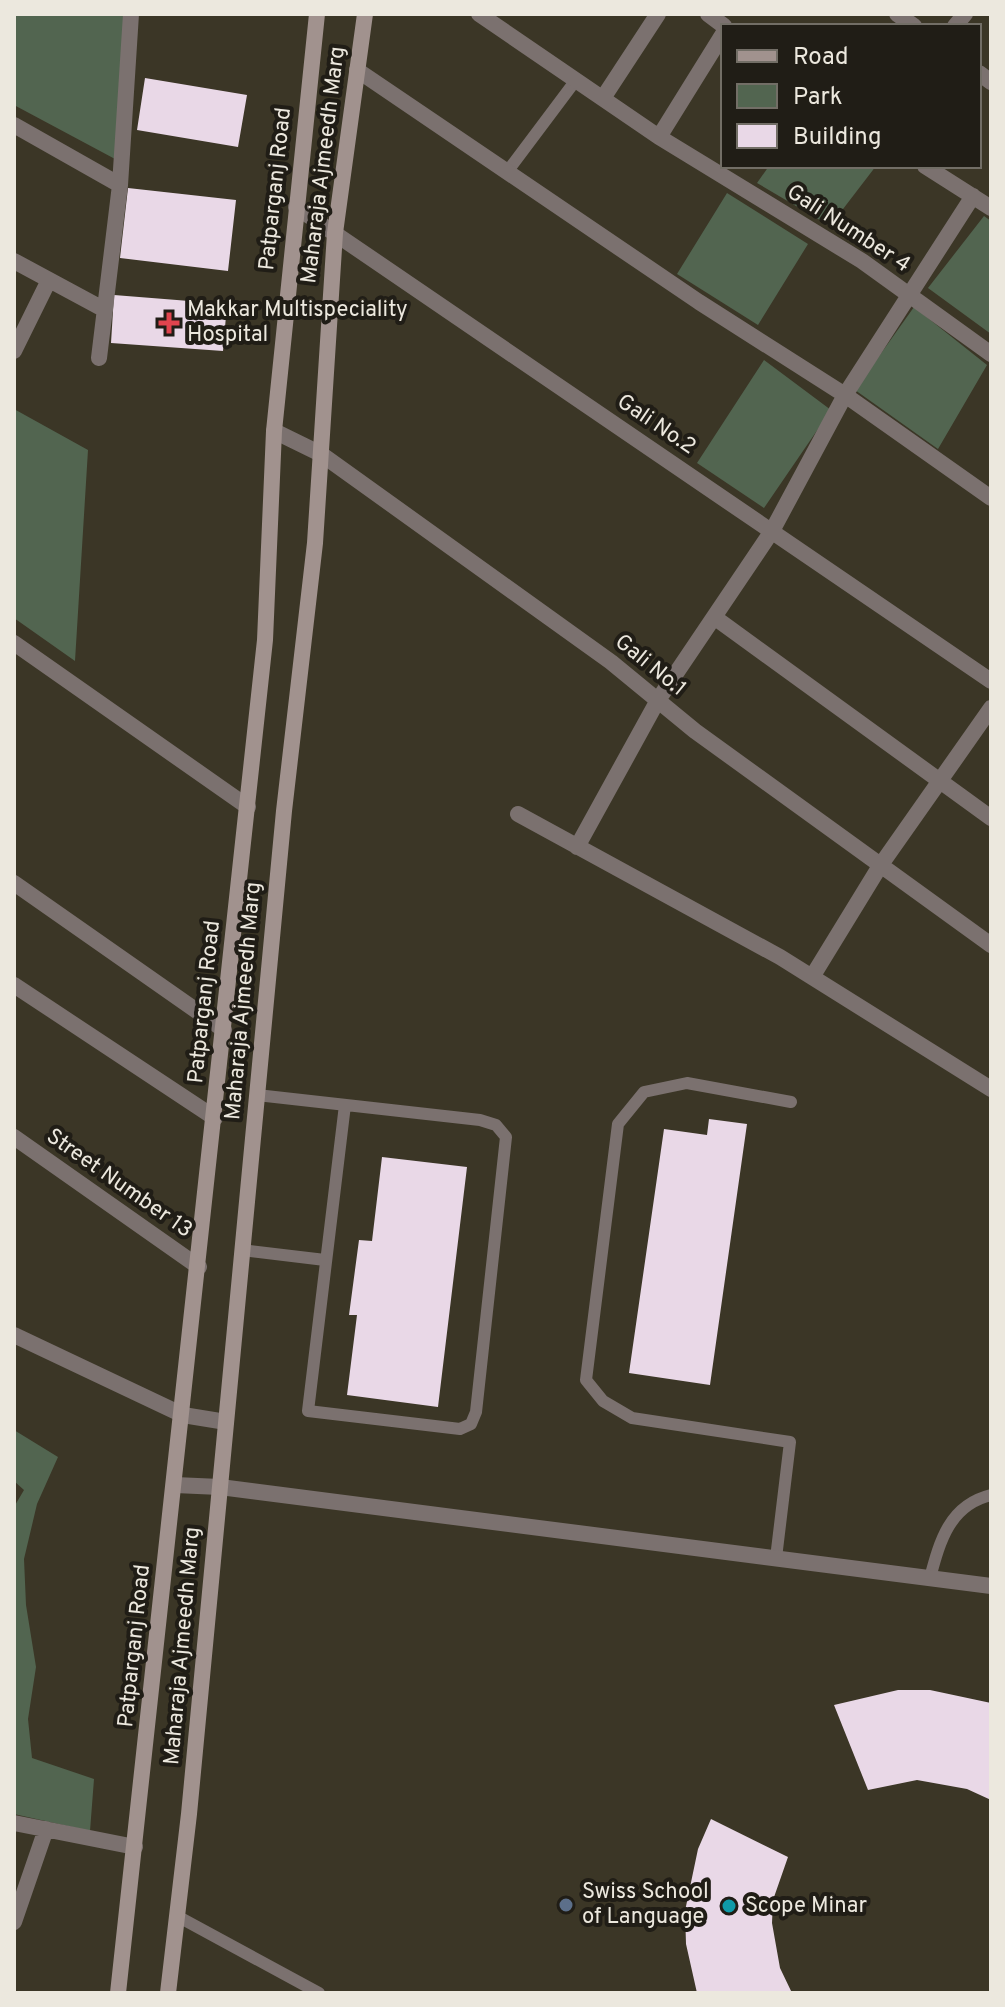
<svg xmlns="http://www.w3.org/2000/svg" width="1005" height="2007" viewBox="0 0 1005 2007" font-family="Overpass,sans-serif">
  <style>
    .green { fill: #526550 }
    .building { fill: #e9d8e7 }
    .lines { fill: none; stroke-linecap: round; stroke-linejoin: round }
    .service { stroke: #7b716f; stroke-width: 12 }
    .minor { stroke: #7b716f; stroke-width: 16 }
    .tertiary { stroke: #7b716f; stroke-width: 16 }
    .secondary { stroke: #a1928e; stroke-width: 16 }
    .health-dot { fill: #e0444e; stroke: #201d16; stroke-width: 3 }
    .service-dot { fill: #5c6f8a; stroke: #201d16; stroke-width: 3 }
    .culture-dot { fill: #0f9aa8; stroke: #201d16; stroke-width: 3 }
    .labels { text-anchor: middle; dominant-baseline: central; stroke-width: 8; stroke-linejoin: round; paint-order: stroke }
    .street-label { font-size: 22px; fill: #ece8de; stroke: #201d16 }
    .poi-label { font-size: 22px; fill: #ece8de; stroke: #201d16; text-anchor: start }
  </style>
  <rect width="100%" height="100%" fill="#3b3626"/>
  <path class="green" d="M14,14h116l-15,145 -101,-54z
    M769,166h107l-46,60 -73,-43z
    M727,193l81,51 -50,81 -81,-51z
    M984,216l7,5v113l-63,-46z
    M914,307l73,58 -49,84 -83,-59z
    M764,360l67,50 -67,98 -67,-45z
    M14,409l74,41 -13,211 -61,-43z
    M14,1430l44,27 -21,47 -13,55 2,46 10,62 -8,52 4,39 62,21 -4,52 -76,-17v-307l10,-17 -10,-9z"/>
  <path class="building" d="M145,78l102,17 -9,52 -101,-17z
    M128,188l108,12 -8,71 -108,-13z
    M114,295l113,9 -4,47 -112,-8z
    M709,1119l38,5 -37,261 -81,-12 35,-244 43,6z
    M382,1157l85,10 -29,240 -91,-12 10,-80h-8l10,-75 13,1z
    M898,1690h32l61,13v97l-24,-11 -50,-9 -49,10 -34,-85z
    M711,1819l77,38 -15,43 -1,23 8,45 12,25h-95l-11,-49 -1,-33 13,-62z"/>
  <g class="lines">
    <path class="service" d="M507,172l69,-92
      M257,1095l223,25 16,5 10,12 -30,275 -5,12 -11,5 -152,-18 37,-306
      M242,1250l83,10
      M776,1558l14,-116 -158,-24 -29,-17 -17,-21 32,-256 26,-32 43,-9 104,19
      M930,1578c10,-38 20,-73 61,-83
      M177,1916l142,77"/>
    <path class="minor" d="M479,14l180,123 203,124 129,93
      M708,14l16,12
      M897,14l17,12
      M955,26l10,-12
      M357,70l342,232 146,93 146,103
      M979,73l12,9
      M603,98l55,-84
      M14,125l106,60
      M659,137l64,-103
      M925,166l66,42
      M296,207l695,474
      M14,261l91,49
      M14,351l35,-71
      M99,358l21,-173 11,-171
      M274,431l47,23 290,208 84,69 296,214
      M714,617l277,201
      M14,643l234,164
      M518,814l262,143 211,132
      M577,847l81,-147 114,-169 73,-136 128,-199
      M14,883l210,147
      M812,977l68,-111 111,-158
      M14,985l201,133
      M14,1137l185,130
      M14,1335l169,80 43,7
      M14,1823l121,24
      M14,1922l32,-93"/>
    <path class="tertiary" d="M175,1485l45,2 771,99"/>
    <path class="secondary" d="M118,1993l147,-1353 9,-209 43,-417
      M168,1993l21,-179 95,-1003 31,-268 20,-310 30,-219"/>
  </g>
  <path class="health-dot" d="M165 311h8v8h8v8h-8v8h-8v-8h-8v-8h8z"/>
  <circle class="service-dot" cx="566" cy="1905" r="8"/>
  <circle class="culture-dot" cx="729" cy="1906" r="8"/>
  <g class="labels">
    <g class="street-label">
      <text transform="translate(324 165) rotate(-83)">Maharaja Ajmeedh Marg</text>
      <text transform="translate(276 189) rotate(-84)">Patparganj Road</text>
      <text transform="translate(848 229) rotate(33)">Gali Number 4</text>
      <text transform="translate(656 425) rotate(34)">Gali No.2</text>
      <text transform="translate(650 666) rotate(39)">Gali No.1</text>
      <text transform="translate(244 1001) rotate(-85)">Maharaja Ajmeedh Marg</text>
      <text transform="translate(205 1002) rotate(-84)">Patparganj Road</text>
      <text transform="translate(119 1184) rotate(35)">Street Number 13</text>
      <text transform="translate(135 1646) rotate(-84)">Patparganj Road</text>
      <text transform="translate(183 1646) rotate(-85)">Maharaja Ajmeedh Marg</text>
    </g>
    <g class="poi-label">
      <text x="187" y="310">Makkar Multispeciality<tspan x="187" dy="25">Hospital</tspan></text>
      <text x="582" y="1892">Swiss School<tspan x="582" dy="25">of Language</tspan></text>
      <text x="745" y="1906">Scope Minar</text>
    </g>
  </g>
  <rect width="1005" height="2007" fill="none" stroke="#ece8de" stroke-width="32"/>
  <rect x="721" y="24" width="260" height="144" fill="#201d16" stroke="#726e66" stroke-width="2"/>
  <rect x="737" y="50" width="40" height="12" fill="#a1928e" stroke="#726e66" stroke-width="2"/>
  <text x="793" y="64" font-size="24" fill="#ece8de">Road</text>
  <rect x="737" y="84" width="40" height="24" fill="#526550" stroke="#726e66" stroke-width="2"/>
  <text x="793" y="104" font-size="24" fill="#ece8de">Park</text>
  <rect x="737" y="124" width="40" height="24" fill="#e9d8e7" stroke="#726e66" stroke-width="2"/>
  <text x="793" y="144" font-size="24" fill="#ece8de">Building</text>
</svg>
